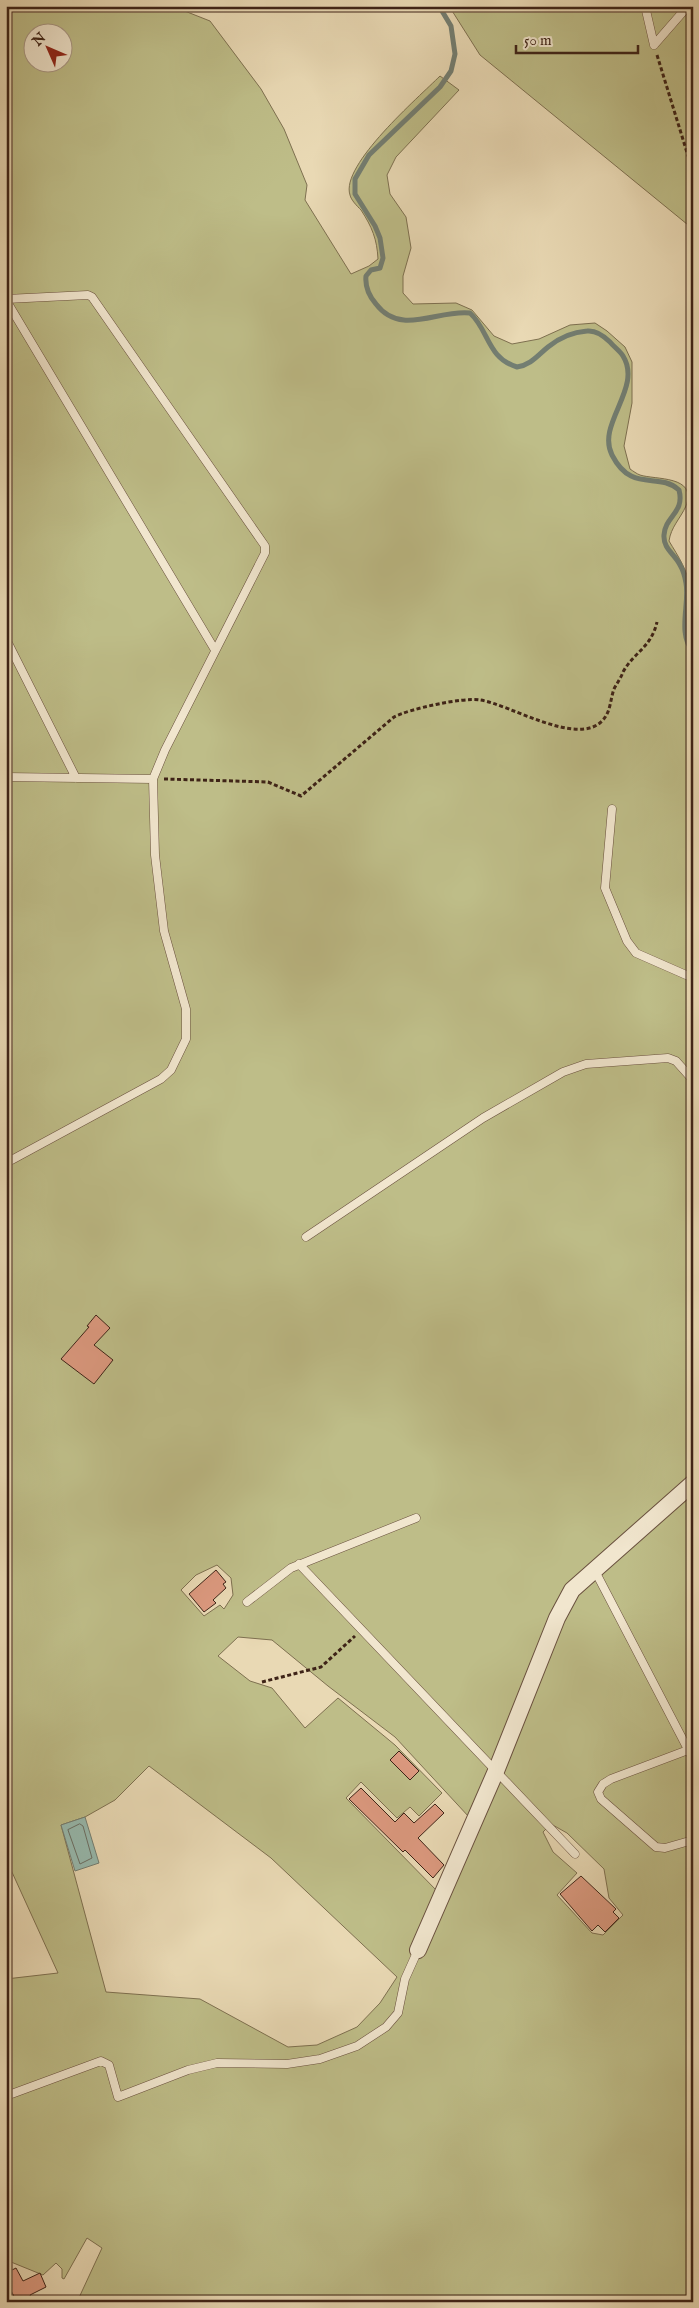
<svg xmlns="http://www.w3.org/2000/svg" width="699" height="2308" viewBox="0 0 699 2308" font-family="'IM FELL English',serif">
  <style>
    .green { fill: #bebd88; stroke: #7e7050; fill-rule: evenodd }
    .water { fill: #97baaf; stroke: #737e72 }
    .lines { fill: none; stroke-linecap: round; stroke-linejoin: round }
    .shore { stroke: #6a6e63; stroke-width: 1 }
    .stream { stroke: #737e72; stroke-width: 5 }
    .building { fill: #dc997f; stroke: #3e2317 }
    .lane-casing { stroke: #69503e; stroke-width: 9 }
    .street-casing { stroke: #69503e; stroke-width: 18 }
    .path { stroke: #3e2317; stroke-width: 3; stroke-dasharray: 4 2.5; stroke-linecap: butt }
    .lane { stroke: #f1e6ce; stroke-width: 8 }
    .street { stroke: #f1e6ce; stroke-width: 16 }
  </style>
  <rect width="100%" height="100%" fill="#e9d9b4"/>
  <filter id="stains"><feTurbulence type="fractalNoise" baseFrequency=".004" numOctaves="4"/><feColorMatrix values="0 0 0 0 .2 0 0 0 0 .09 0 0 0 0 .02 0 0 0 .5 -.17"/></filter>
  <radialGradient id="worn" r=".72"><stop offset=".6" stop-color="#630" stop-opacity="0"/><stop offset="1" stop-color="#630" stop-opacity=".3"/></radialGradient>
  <path class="green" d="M6,6h166l38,15 51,68 23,40 23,56 -2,15 46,74 18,-8 9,-7c-1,-20 -6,-32 -17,-49 -4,-4 -10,-10 -11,-15 -10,-30 69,-98 90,-119l19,14 -63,67 -9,18 3,19 16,23 5,31 -8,28v17l10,11 43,-1 16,7 22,26 18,8 27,-5 31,-14 25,-2 12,8 18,16 7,15v41l-8,43 6,23c3,2 7,5 10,6 15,5 58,0 46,31 -6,13 -15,21 -17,35 9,15 20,31 21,49 1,19 -4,36 3,54v1658h-616l25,-54 -15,-10 -23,41 -2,-1v-9l-6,-6 -13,12 -32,-13 -5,4v-287l52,-6 -52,-114zM32,32h30v30h-30zM217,1565l14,13 2,17 -9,14 -4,-4 -16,11 -23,-26 15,-15zM238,1637l34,3 56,46 67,51 74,80 -31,75 -92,-94 15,-16 36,36 13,-11 9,9 23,-23 -47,-48 -57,-47 -33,30 -33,-40 -22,-7 -32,-25zM149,1766l122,92 126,119 -17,26 -23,24 -40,18 -29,2 -88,-48 -94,-7 -45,-167 24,-8 30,-17zM551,1824l16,9 37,36 5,29 14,17 -20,20 -11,-2 -35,-38 20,-22 -24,-21 -10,-20z
    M449,6h244v223l-213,-174z"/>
  <path class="water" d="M85,1817l14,46 -24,8 -14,-46z"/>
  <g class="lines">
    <path class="shore" d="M80,1824l3,2 9,32 -12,6 -12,-34z"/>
    <path class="stream" d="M439,6l12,20 4,28 -4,17 -11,16 -71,68 -14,24v15l20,32 5,12 3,20 -3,10 -9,2 -5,6c-1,10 3,20 10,28 25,33 62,5 94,9 19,17 17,45 47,54 14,-2 21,-12 31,-20 11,-9 25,-15 39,-16 9,-1 17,5 23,11 4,5 10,9 13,14 20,32 -27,68 -11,99 20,39 46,16 67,35 6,23 -14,26 -15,45 -1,14 11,19 16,30 3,5 5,12 6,18 4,20 -9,51 7,68"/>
  </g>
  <path class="building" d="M96,1315l14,13 -16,17 19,15 -19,24 -33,-25 28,-32 -2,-1z
    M216,1570l10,12 -3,2 3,4 -13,12 3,3 -12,9 -15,-18z
    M399,1751l20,20 -9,9 -20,-20z
    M361,1788l34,34 9,-9 10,10 21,-19 9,9 -26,25 26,27 -11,13 -28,-28 -2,2 -54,-53z
    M581,1876l35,33 -3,3 6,6 -14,14 -7,-7 -6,6 -32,-37z
    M16,2268l7,13 17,-8 6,14 -16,8 3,7h-16l-11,-21v-8z"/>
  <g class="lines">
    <g class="lane-casing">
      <path id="lane" d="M645,6l9,39
        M654,45l34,-39
        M6,299l82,-4 4,2 173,249v7l-100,197 -12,29 2,76 9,76 22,78v30l-15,31 -10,9 -155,84
        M6,300l209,350
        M6,639l70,139
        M6,777l147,2
        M612,809l-7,79 22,53 9,12 57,25
        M306,1237l177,-119 80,-46 23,-8 82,-6 8,3 17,19
        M299,1564l276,290
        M594,1569l99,190
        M247,1602l44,-34 125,-50
        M688,1750l-77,29 -8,5 -5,8 3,7 55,48 9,1 28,-8
        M6,2096l95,-35 8,4 9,32 70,-27 29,-7 70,1 33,-5 37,-13 29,-19 12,-14 7,-34 13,-29"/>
    </g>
    <g class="street-casing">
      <path id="street" d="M418,1950l78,-179 61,-153 15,-28 121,-107"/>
    </g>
    <path class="path" d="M657,55l36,117
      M164,779l104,3 33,14 93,-79c15,-8 69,-20 86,-17 29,4 97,47 122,21 9,-9 8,-21 12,-32 3,-6 7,-11 9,-17 11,-20 28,-24 34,-50
      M262,1682l59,-15 34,-31"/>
    <use href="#lane" class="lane"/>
    <use href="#street" class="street"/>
  </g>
  <rect width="699" height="2308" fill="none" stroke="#e9d9b4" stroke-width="25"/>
  <rect x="8" y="8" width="684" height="2293" fill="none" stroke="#3e2317" stroke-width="2.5"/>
  <rect x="12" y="12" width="674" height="2283" fill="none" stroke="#3e2317"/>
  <g transform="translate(48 48) rotate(315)"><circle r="24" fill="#f1e6ce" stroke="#a99885"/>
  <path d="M0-4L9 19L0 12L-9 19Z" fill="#8f2418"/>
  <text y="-8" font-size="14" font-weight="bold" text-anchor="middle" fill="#3e2317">N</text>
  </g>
  <path d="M516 45v8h122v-8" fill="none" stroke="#3e2317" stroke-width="2.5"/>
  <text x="524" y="45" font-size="15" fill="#3e2317" stroke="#f1e6ce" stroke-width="4" paint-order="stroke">50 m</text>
  <rect width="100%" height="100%" filter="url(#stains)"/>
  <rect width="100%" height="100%" fill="url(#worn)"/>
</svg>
